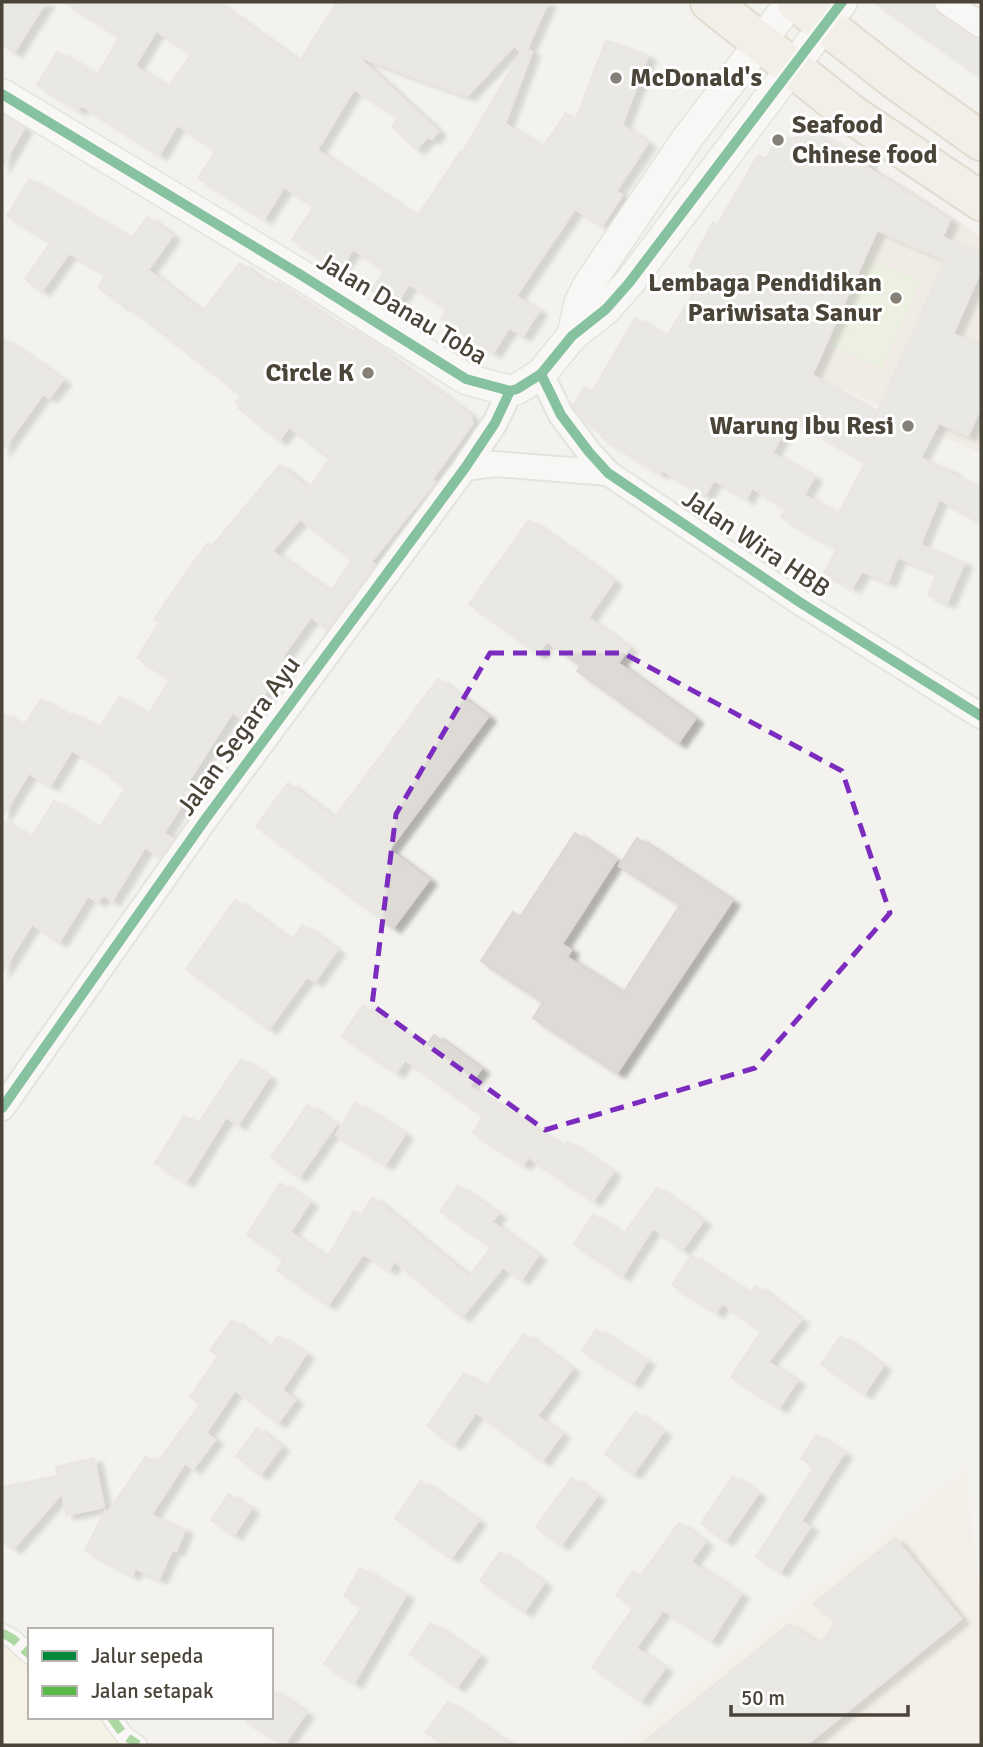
<svg xmlns="http://www.w3.org/2000/svg" width="983" height="1747" viewBox="0 0 983 1747" font-family="Signika,sans-serif">
  <style>
    .commercial { fill: #f3ebdf }
    .education { fill: #eae5da }
    .green { fill: #e1eecf }
    .sand { fill: #f7f0da }
    .building { fill: #dedbd6; stroke: #dcd9d4; stroke-width: 2; fill-rule: evenodd; filter: url(#shadow) }
    .lines { fill: none; stroke-linecap: round; stroke-linejoin: round }
    .pedestrian-casing { stroke: #d2d0cb; stroke-width: 21 }
    .minor-casing { stroke: #d2d0cb; stroke-width: 28 }
    .tertiary-casing { stroke: #d2d0cb; stroke-width: 33 }
    .trunk-casing { stroke: #ccbfa9; stroke-width: 42 }
    .pedestrian { stroke: #fdfdfc; stroke-width: 18 }
    .minor { stroke: #fdfdfc; stroke-width: 24 }
    .tertiary { stroke: #fdfdfc; stroke-width: 30 }
    .trunk { stroke: #f0ece0; stroke-width: 38 }
    .quiet { stroke: #58b947; stroke-width: 9; stroke-dasharray: 18 9; stroke-linecap: butt }
    .cycleway-casing { stroke: #fff; stroke-width: 15 }
    .cycleway { stroke: #00873e; stroke-width: 10 }
    .marked { fill: none; stroke: #7b2cbf; stroke-width: 5; stroke-dasharray: 14 9; stroke-linejoin: round }
    .poi-dot { fill: #868178; stroke: #fff; stroke-width: 2.5 }
    .labels { text-anchor: middle; dominant-baseline: central; stroke-width: 6; stroke-linejoin: round; paint-order: stroke }
    .poi-label { font-size: 26px; font-weight: bold; fill: #4b4439; stroke: #fff; text-anchor: end }
    .street-label { font-size: 26px; fill: #4b4439; stroke: #fff }
  </style>
  <defs>
    <filter id="shadow"><feDropShadow dx="8" dy="4.5" stdDeviation="2" flood-color="#0004"/></filter>
  </defs>
  <rect width="100%" height="100%" fill="#f4f2ee"/>
  <path class="commercial" d="M965,1470l16,136v139h-358z"/>
  <path class="education" d="M869,166l41,23 71,48v216l-49,-21 -148,-73z"/>
  <path class="green" d="M868,258l52,23 -38,87 -52,-23z"/>
  <path class="sand" d="M2,1633l28,22v62h81l27,28h-136z"/>
  <path class="building" d="M2,2h44l-32,50 -12,-8z
    M64,2h152l83,60 38,-60h211l-21,47 5,3 -27,72 38,23 23,-34 10,6 30,-79 42,16 -26,69 26,18 -32,48 6,4 -20,31 -27,-17 -59,87 23,15 -16,25 -14,-8 -16,25 -52,-34 6,-10 -38,-25 -14,22 -24,-16 14,-20 -32,-21 -14,21 -47,-30 22,-34 -30,-19 -20,32 -66,-41 18,-28 -39,-25 -18,30 -78,-50 -3,5 -41,-25 20,-33 40,23 23,-38zM156,31l36,23 -24,33 -33,-21zM514,46l7,6 -59,101 -2,-1 -43,65 -100,-67 37,-61 45,29 -7,8 24,23 12,-12 4,2 6,-8 -81,-75 110,40z
    M874,2h58l2,7 5,5 34,23 8,3v37z
    M2,114l22,14 -22,39z
    M808,131l9,5 1,-2 51,28 -2,5 83,53 -8,17 39,18v15l-28,64 28,12v61l-13,29 -29,-13 -19,35 31,13 -1,2 31,16v32l-42,-22 -19,46 44,18 -17,40 -19,-8 9,-22 -39,-16 -10,25 -26,-11 -10,17 -28,-15 13,-24 -56,-32 5,-9 -34,-20 -6,11 -32,-19 -9,15 -43,-25 -2,4 -59,-37 2,-4 -18,-11 -12,-16 11,-19 8,5 43,-74 31,19 38,-61 -15,-9 24,-45 4,3 41,-70 8,4 11,-20 17,-1zM877,230l68,30 -68,153 -65,-38zM791,419l75,43 -28,52 -34,-19 10,-18 -42,-24z
    M29,179l102,60 17,-22 24,19 -24,34 54,42 38,-49 26,20 3,-4 76,50 1,-2 21,13 87,63 16,12 3,8 -41,56 3,3 -64,80 4,3 -48,64 -16,-12 -29,40 6,4 -30,42 2,2 -11,18 -17,-10 -44,69 6,3 -30,48 9,6 -13,18 -15,-10 -33,54 -9,-6 -5,7 -10,-6 -29,46 -27,-18 -30,48v-152l29,18 23,-37 45,28 27,-42 -16,-10 2,-2 -40,-25 -22,36 -21,-13 -27,44v-104l21,14 18,-28 29,18 3,-4 25,16 22,-32 28,18 22,-36 -33,-21 22,-35 -5,-4 31,-45 23,-31 4,3 68,-81 29,24 20,-30 -40,-32 -10,13 -41,-32 2,-2 -4,-3 6,-7 -118,-93 -2,2 -24,-18 9,-13 -38,-21 -27,38 -17,-12 26,-37 -44,-26zM300,519l52,41 -22,32 -58,-41z
    M2,338l61,42 -14,18 -6,-4 -41,57z
    M529,520l85,61 -26,37 41,30 -11,15 77,56 -17,24 -101,-72 4,-5 -34,-25 -9,12 -69,-49z
    M438,679l50,38 -99,133 40,30 -36,48 -137,-102 32,-43 46,35z
    M575,833l41,27 -54,84 9,6 -4,7 56,36 57,-88 -61,-39 18,-28 95,63 -115,172 -84,-55 10,-16 -62,-41 32,-49 7,5z
    M235,900l56,41 11,-16 35,25 -22,32 -8,-5 -38,52 -83,-60z
    M363,1005l62,42 9,-12 47,34 -12,17 95,61 3,-5 46,30 -20,29 -65,-44 -5,8 -50,-32 10,-17 -78,-56 -9,13 -54,-37z
    M241,1059l28,18 -31,48 -12,-8 -40,65 -31,-19 29,-47 14,8z
    M355,1103l50,31 -20,31 -49,-30z
    M308,1105l28,20 -37,52 -28,-20z
    M280,1183l30,19 -20,30 37,26 27,-47 8,4 10,-18 97,80 22,-30 -51,-36 18,-25 40,28 -6,8 46,34 -17,24 -18,-13 -41,50 -68,-56 -5,9 -26,-16 -35,51 -51,-35 7,-11 -37,-24z
    M657,1188l46,33 -21,29 -29,-22 -31,48 -48,-32 19,-29 30,20z
    M691,1256l59,38 6,-8 45,34 -33,42 29,19 -18,27 -48,-31 30,-45 -39,-29 -6,10 -44,-28z
    M232,1320l38,28 8,-12 28,18 -24,36 13,10 -17,23 -43,-33 -29,43 9,7 -22,29 -8,-6 -34,52 34,15 -9,21 -4,-1 -13,29 -24,-11 -3,7 -47,-25 20,-39 1,4 40,-59 11,7 43,-59 -10,-7 28,-41 -8,-6z
    M596,1329l51,32 -14,22 -51,-32z
    M524,1334l48,35 -35,47 25,18 -20,27 -66,-49 -23,33 -26,-19 37,-53 21,15z
    M841,1336l42,30 -19,28 -43,-30z
    M635,1412l28,20 -30,42 -28,-20z
    M257,1428l24,19 -21,28 -24,-19z
    M816,1435l28,18 -43,68 9,6 -30,45 -24,-15 58,-90 -13,-8z
    M94,1458l10,49 -38,8 -4,-22 -49,56 -11,-9v-53l56,-11 -2,-9z
    M733,1476l25,18 -33,47 -24,-18z
    M572,1478l25,18 -36,49 -25,-18z
    M421,1481l57,40 -27,37 -56,-40z
    M229,1494l22,15 -17,26 -23,-15z
    M679,1523l26,19 -14,20 50,32 -30,47 -48,-31 -27,38 29,20 -24,33 -49,-34 42,-60 -18,-12 17,-24 7,5z
    M895,1538l66,81 -155,126h-166l149,-121 31,21 16,-24 -23,-17z
    M500,1552l44,31 -20,29 -44,-31z
    M360,1568l46,27 -52,88 -30,-19 38,-57 -18,-11z
    M431,1623l48,33 -22,31 -47,-33z
    M271,1689l35,24 -22,32 -43,-28h30z
    M448,1702l62,43h-66l-18,-13z"/>
  <g class="lines">
    <g class="pedestrian-casing">
      <path id="pedestrian" d="M2,1633l11,6 17,16
        M111,1717l13,18 14,10"/>
    </g>
    <g class="minor-casing">
      <path id="minor" d="M947,2l34,23
        M541,374l20,41 28,37 19,21 193,130 180,113
        M465,468l30,-4 113,9
        M2,1108l202,-287 261,-353 30,-45 15,-32"/>
    </g>
    <g class="tertiary-casing">
      <path id="tertiary" d="M2,94l299,181 165,104 44,12 7,-2 24,-15 31,-38 34,-27 23,-26 213,-281
        M572,336l8,-34 9,-18 97,-144 105,-138"/>
    </g>
    <g class="trunk-casing">
      <path id="trunk" d="M710,2l141,112 130,87
        M796,2l101,79 84,60"/>
    </g>
    <use href="#pedestrian" class="pedestrian"/>
    <use href="#minor" class="minor"/>
    <use href="#tertiary" class="tertiary"/>
    <use href="#trunk" class="trunk"/>
    <path class="quiet" d="M2,1633l11,6 17,16
      M111,1717l13,18 14,10"/>
    <g class="cycleway-casing">
      <path id="cycleway" d="M2,94l299,181 165,104 44,12 7,-2 24,-15 31,-38 34,-27 23,-26 213,-281
        M541,374l20,41 28,37 19,21 193,130 180,113
        M2,1108l202,-287 261,-353 30,-45 15,-32"/>
    </g>
    <use href="#cycleway" class="cycleway"/>
  </g>
  <path d="M0 0H983V1747H0ZM490,653h133l219,118 48,142 -135,155 -210,62 -173,-125 24,-191z" fill="#f4f2ee" fill-opacity=".55" fill-rule="evenodd"/>
  <path class="marked" d="M490,653h133l219,118 48,142 -135,155 -210,62 -173,-125 24,-191z"/>
  <g class="poi-dot">
    <circle cx="616" cy="78" r="7"/>
    <circle cx="778" cy="140" r="7"/>
    <circle cx="896" cy="298" r="7"/>
    <circle cx="368" cy="373" r="7"/>
    <circle cx="908" cy="426" r="7"/>
  </g>
  <g class="labels">
    <g class="poi-label">
      <text x="630" y="78" text-anchor="start">McDonald's</text>
      <text x="792" y="125" text-anchor="start">Seafood<tspan x="792" dy="30">Chinese food</tspan></text>
      <text x="882" y="283">Lembaga Pendidikan<tspan x="882" dy="30">Pariwisata Sanur</tspan></text>
      <text x="354" y="373">Circle K</text>
      <text x="894" y="426">Warung Ibu Resi</text>
    </g>
    <g class="street-label">
      <text transform="translate(402 309) rotate(31)">Jalan Danau Toba</text>
      <text transform="translate(756 544) rotate(34)">Jalan Wira HBB</text>
      <text transform="translate(239 736) rotate(-54)">Jalan Segara Ayu</text>
    </g>
  </g>
  <rect width="983" height="1747" fill="none" stroke="#4b4439" stroke-width="7"/>
  <rect x="28" y="1628" width="245" height="91" fill="#ffffff" stroke="#b7b4b0" stroke-width="2"/>
  <rect x="42" y="1651" width="35" height="10" fill="#00873e" stroke="#b7b4b0" stroke-width="2"/>
  <text x="91" y="1663" font-size="21" fill="#4b4439">Jalur sepeda</text>
  <rect x="42" y="1686" width="35" height="10" fill="#58b947" stroke="#b7b4b0" stroke-width="2"/>
  <text x="91" y="1698" font-size="21" fill="#4b4439">Jalan setapak</text>
  <path d="M731 1705v10h177v-10" fill="none" stroke="#4b4439" stroke-width="3.5"/>
  <text x="741" y="1705" font-size="21" fill="#4b4439" stroke="#ffffff" stroke-width="5" paint-order="stroke">50 m</text>
</svg>
